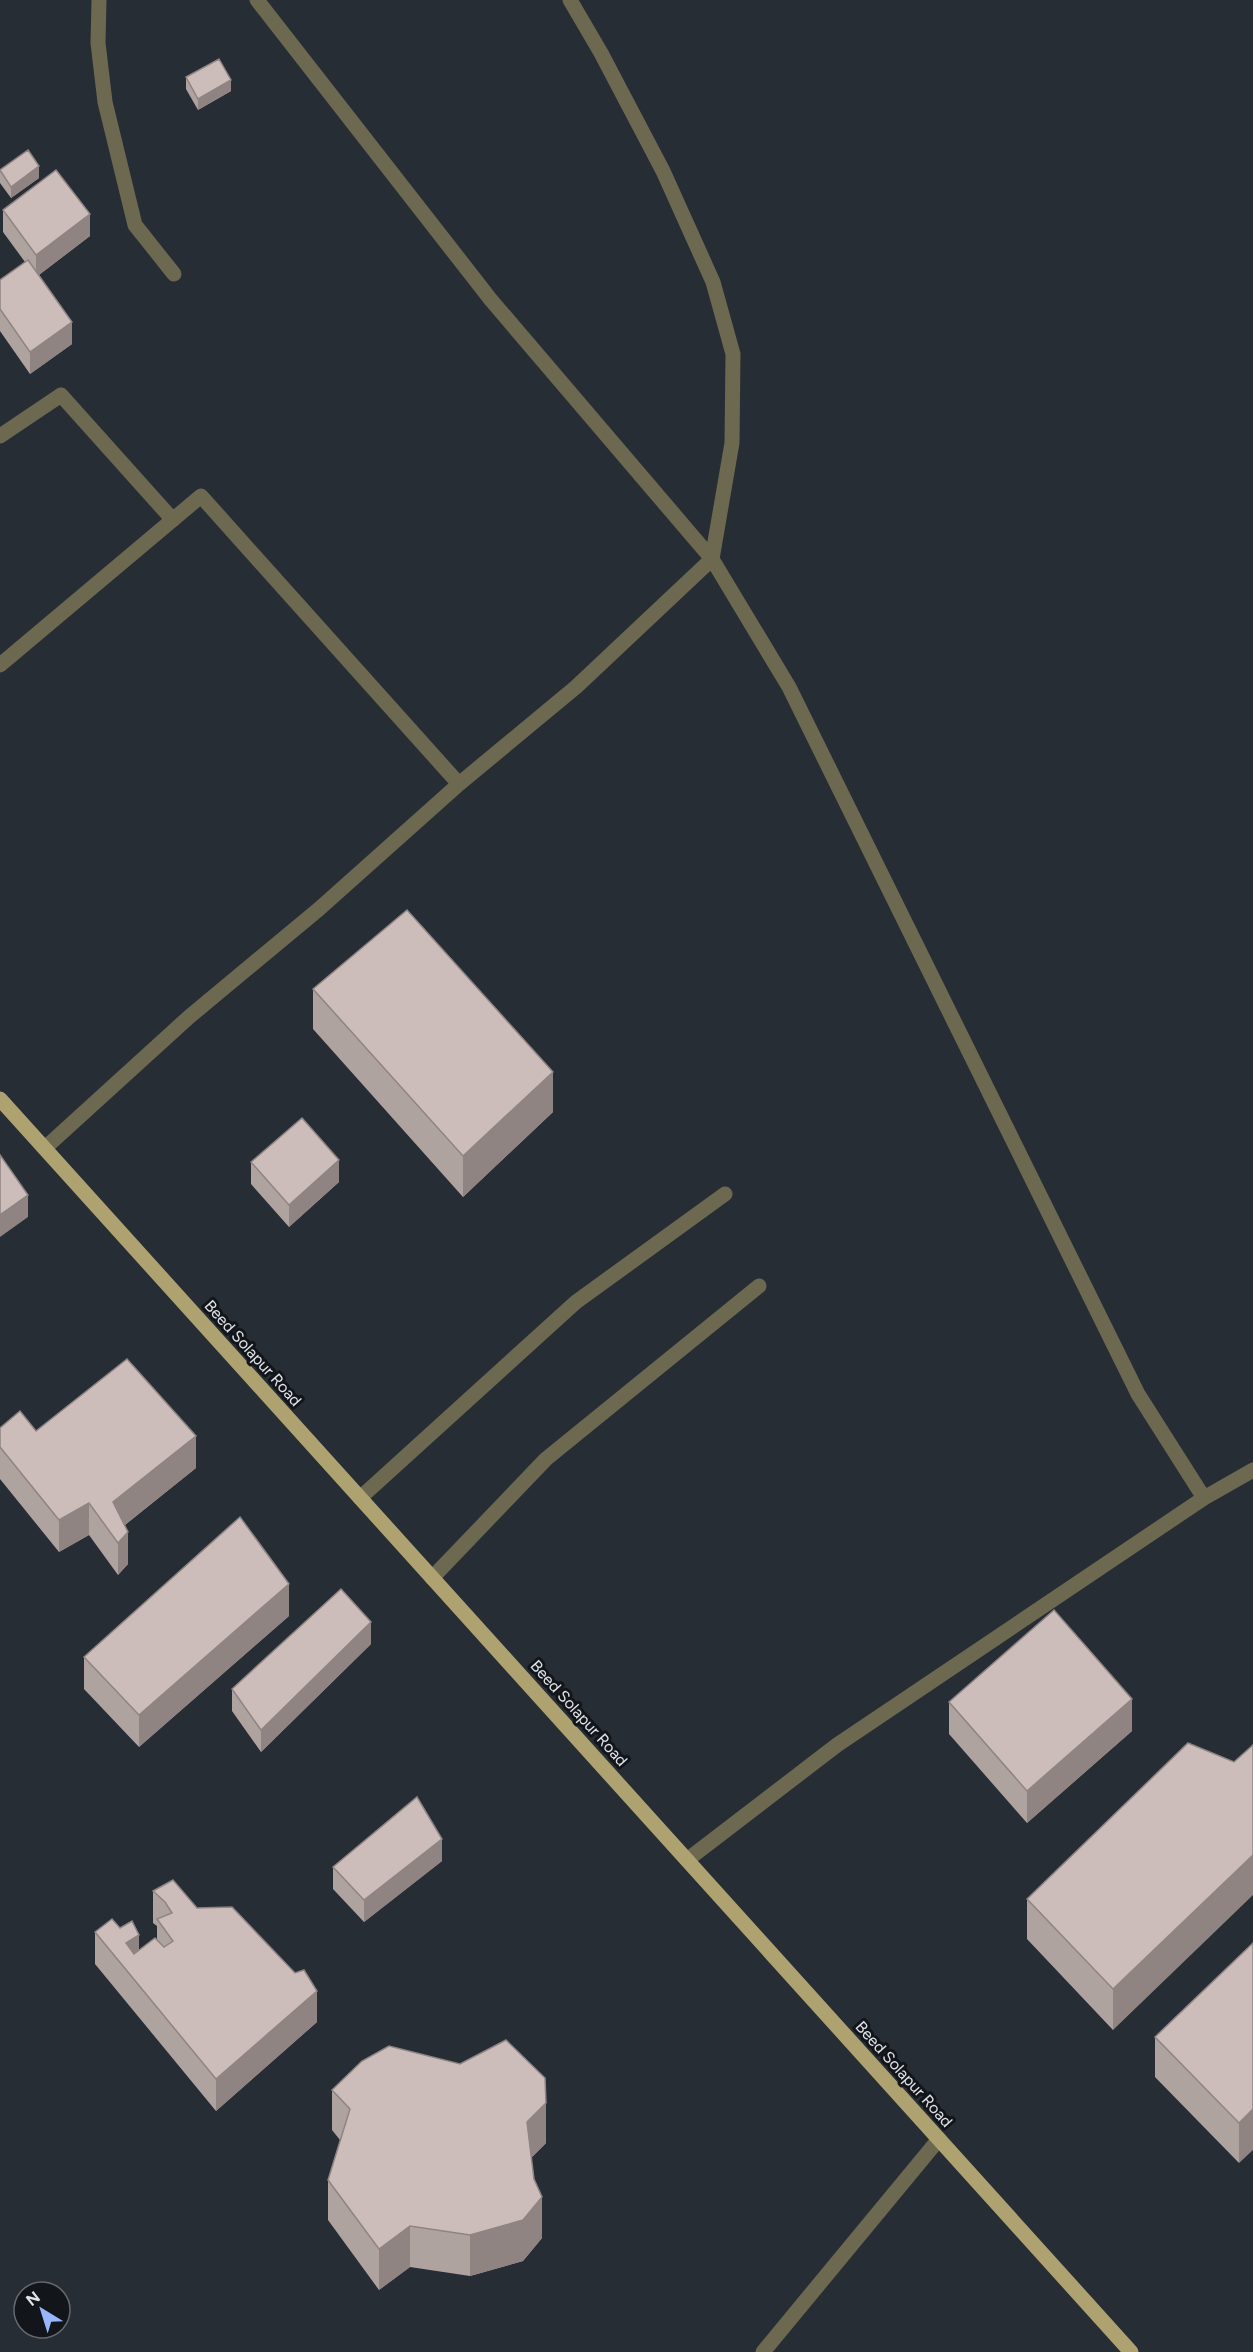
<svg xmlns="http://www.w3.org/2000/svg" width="1253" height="2352" viewBox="0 0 1253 2352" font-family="Figtree,sans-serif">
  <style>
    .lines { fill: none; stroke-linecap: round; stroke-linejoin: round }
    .minor { stroke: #6d6850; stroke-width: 15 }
    .major { stroke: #aea270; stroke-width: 15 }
    .wall { fill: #afa3a0 }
    .shaded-wall { fill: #8f8482 }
    .building { fill: #ccbdba; stroke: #8f8482; stroke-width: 1.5 }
    .labels { text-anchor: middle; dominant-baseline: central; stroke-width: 6; stroke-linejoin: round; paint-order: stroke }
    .street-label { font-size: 16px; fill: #e1e5ea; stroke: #121519 }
  </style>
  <rect width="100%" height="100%" fill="#272d35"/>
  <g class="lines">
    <path class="minor" d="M99,0l-1,43 7,59 30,123 39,49
      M257,0l234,300 221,259 77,128 349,707 66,104 -367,247 -150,115
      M0,436l61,-41 112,125
      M0,665l201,-169 258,288
      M45,1148l144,-131 130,-108 140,-125 117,-97 136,-128 20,-116 1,-89 -20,-72 -50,-111 -62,-118 -31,-53
      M360,1498l216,-196 149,-108
      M1204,1498l49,-28
      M432,1578l114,-119 213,-173
      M763,2352l176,-213"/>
    <path class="major" d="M0,1099l1131,1253"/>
  </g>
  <path class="wall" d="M186,77l45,14 -33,19 -12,-21z
    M0,170l39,8 -28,20 -11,-15z
    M3,210l87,26 -51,39 33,69 -42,30 -30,-43v-51l25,-18 -22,-30z
    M313,989l240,123 -90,85 -150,-168z
    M251,1162l88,20 -50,45 -38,-43z
    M0,1428l36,3 160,37 -71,57 3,39 -10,11 -29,-40 -30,17 -59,-73z
    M289,1616l-150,131 -55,-58v-32z
    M371,1644l-110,108 -29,-41v-22z
    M949,1702l183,29 -105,92 -78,-89z
    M1234,1762l-121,268 -86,-91v-40z
    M442,1861l-78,61 -31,-33v-22z
    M153,1891l44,17 120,114 -101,89 -121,-147v-32l25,-4 19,22 18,-10v-14l-4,-3z
    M1253,1943l-14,220 -84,-86v-40z
    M332,2090l214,53 -15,15 11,80 -19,23 -53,15 -60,-9 -31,23 -51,-70v-40l12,-40 -8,-10z"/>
  <path class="shaded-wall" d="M231,80v11l-33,19v-11z
    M39,166v12l-28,20v-11z
    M90,214v22l-54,41v-22z
    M72,322v22l-42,30v-22z
    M553,1072v40l-90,85v-41z
    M339,1160v22l-50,45v-22z
    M28,1195v22l-28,20v-22z
    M196,1436v32l-83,66v-32z
    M89,1503v32l-30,17v-32z
    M128,1532v32l-10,11v-32z
    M289,1584v32l-150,131v-32z
    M371,1622v22l-110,108v-22z
    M1132,1699v32l-105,92v-32z
    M442,1839v22l-78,61v-22z
    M1253,1855v40l-140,135v-41z
    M139,1935v32l-13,-24z
    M317,1991v31l-101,89v-32z
    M546,2103v40l-19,19v-40z
    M1253,2109v41l-14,13v-40z
    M542,2197v41l-19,23 -53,15v-41z
    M410,2226v41l-31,23v-41z"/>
  <path class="building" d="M219,59l12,21 -33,19 -12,-22z
    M28,150l11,16 -28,21 -11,-17z
    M56,170l34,44 -54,41 -33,-45z
    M28,260l44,62 -42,30 -30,-43v-29z
    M407,910l146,162 -90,84 -150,-167z
    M302,1118l37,42 -50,45 -38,-43z
    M0,1155l28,40 -28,20z
    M127,1359l69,77 -83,66 15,30 -10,11 -29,-40 -30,17 -59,-73v-19l20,-17 16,20z
    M240,1517l49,67 -150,131 -55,-58z
    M341,1589l30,33 -110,108 -29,-41z
    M1054,1610l78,89 -105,92 -78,-89z
    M1188,1743l46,19 19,-17v110l-140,134 -86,-90z
    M417,1797l25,42 -78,61 -31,-33z
    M173,1880l24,28 35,-1 63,66 9,-3 13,21 -101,88 -121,-147 17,-13 8,9 12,-7 7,14 -13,8 8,11 21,-16 9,9 9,-6 -16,-22 15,-6 -7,-11 -12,-11z
    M1253,1943v166l-14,14 -84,-86z
    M506,2040l39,38 1,25 -19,19 7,57 8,18 -19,23 -53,15 -60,-9 -31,23 -51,-69 22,-71 -18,-19 30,-29 27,-15 71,18z"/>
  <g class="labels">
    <g class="street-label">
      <text transform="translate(253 1353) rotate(48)">Beed Solapur Road</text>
      <text transform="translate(579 1713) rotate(48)">Beed Solapur Road</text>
      <text transform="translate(904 2074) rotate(48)">Beed Solapur Road</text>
    </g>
  </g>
  <g transform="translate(42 2310) rotate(322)"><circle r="28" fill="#121519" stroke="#65686d" stroke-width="1.5"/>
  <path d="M0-4.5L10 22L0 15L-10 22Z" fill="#98b6fd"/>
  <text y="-9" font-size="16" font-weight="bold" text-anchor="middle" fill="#e1e5ea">N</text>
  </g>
</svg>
